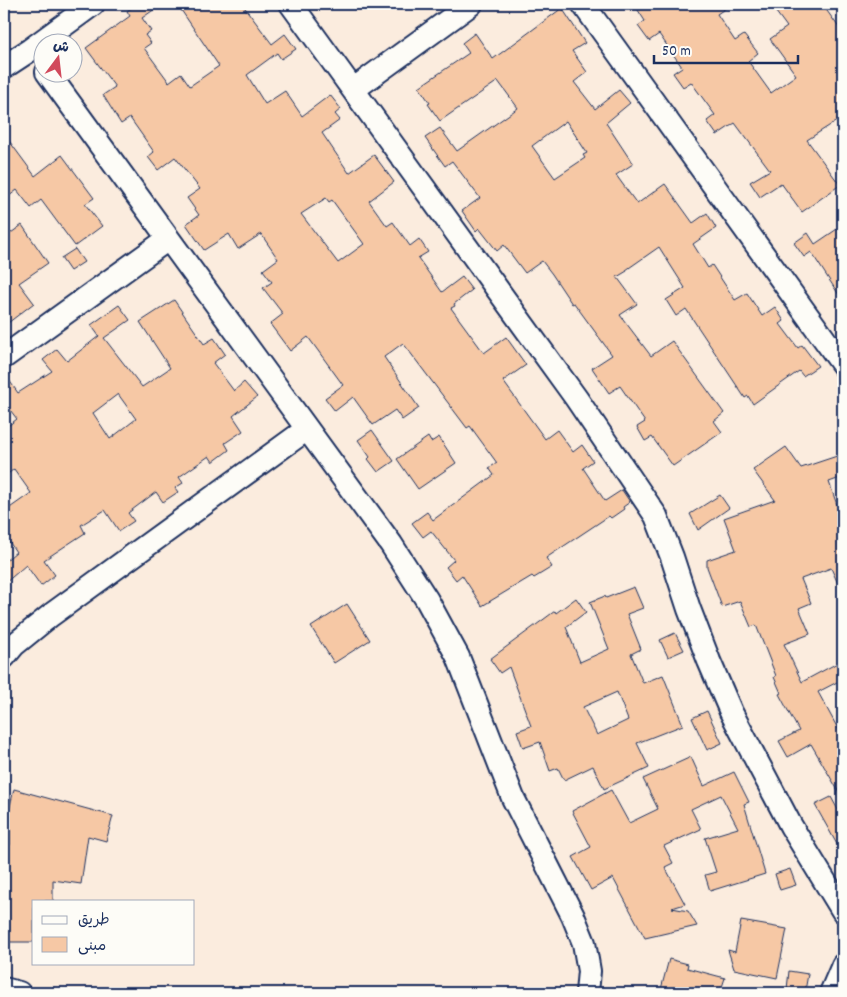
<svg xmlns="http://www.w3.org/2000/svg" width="847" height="997" viewBox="0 0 847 997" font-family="Dekko,'Playpen Sans Arabic',sans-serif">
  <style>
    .building { fill: #f6c8a5; stroke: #1b2f5e; fill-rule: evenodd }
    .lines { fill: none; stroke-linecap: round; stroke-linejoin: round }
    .minor-casing { stroke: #1b2f5e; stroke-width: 26 }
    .minor { stroke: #fdfcf7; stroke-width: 22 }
  </style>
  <rect width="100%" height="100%" fill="#fbecde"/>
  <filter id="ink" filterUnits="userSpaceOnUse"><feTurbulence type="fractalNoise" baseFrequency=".02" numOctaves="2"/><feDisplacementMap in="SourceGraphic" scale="10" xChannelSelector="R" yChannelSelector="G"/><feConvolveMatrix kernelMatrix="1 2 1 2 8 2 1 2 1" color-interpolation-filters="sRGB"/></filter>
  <g filter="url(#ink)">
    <path class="building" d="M137,4h25l-20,14 9,13 -6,4 6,8 -7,5 25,34 12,-9 9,13 29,-20 -42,-62h65l30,40 13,-10 11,15 -15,10 -4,-6 -30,22 18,29 20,-13 17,25 28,-21 11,14 -6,5 5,6 -18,13 27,40 25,-18 20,27 -25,19 18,25 6,-4 17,24 9,-7 9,13 -10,6 24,34 20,-15 10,13 -18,14 1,2 -4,2 33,45 22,-16 20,28 -23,16 42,58 12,-9 16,22 9,-7 11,16 -10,7 22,33 17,-11 8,12 -7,5 1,2 -13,9 -2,-2 -63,42 6,9 -18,11 -2,-2 -50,30 -20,-31 -6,5 -10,-13 8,-7 -23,-29 -8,6 -11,-14 15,-11 6,8 61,-45 -5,-7 8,-5 -27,-37 -3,2 -64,-85 -19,14 35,51 -17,12 -7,-10 -22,15 -20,-28 -18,14 -10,-13 18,-13 -35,-48 -18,14 -20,-27 13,-10 -20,-26 9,-6 -9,-12 15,-11 -17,-25 -23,15 -9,-15 -25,16 -18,-26 13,-9 -12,-17 13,-9 -25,-32 -17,13 -10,-13 6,-5 -24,-34 -9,6 -18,-29 12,-8 -29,-39 44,-32 -3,-5zM326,198l3,4 3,-2 32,44 -26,19 -37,-49z
      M634,4h98l-15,10 18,27 9,-6 14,18 -10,8 23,32 25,-18 -26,-36 17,-12 -17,-23h52l21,29v84l-36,23 33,45 -38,27 -21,-29 -21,14 -10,-15 20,-12 -35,-47 -18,12 -10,-14 8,-6 -24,-33 -8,5 -10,-14 9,-6 -23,-33 -10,7 -11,-15 7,-5z
      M562,8l23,35 -13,8 15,21 -13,10 21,27 24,-19 11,13 -24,20 27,41 -17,11 21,29 28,-20 28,39 14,-10 9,15 -23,16 15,24 4,-3 23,35 12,-7 15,23 13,-9 9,14 -4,3 18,24 4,-3 16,21 -15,10 -4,-5 -46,33 -5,-8 -3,2 -59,-89 -10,7 -10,-16 19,-12 -26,-41 -33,23 1,1 -10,6 20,27 -17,11 31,41 21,-15 52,72 -10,8 8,11 -49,34 -21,-29 -7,4 -8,-14 8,-5 -25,-36 -11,7 -17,-25 20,-13 -38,-52 -2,1 -20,-30 -10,-13 -17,12 -21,-28 -7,6 -18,-23 -3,3 -14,-20 18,-13 -28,-37 -7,5 -20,-28 15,-10 17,23 61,-43 -20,-27 -58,40 -12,-17 2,-1 -11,-16 50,-34 -7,-10 13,-10 18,26zM566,121l21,32 -4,2 2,3 -30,20 -23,-32z
      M4,134l31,42 27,-21 32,43 -9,6 17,22 -27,20 -34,-46 -10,8 -14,-18 -13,10z
      M22,225l26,38 -29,20 15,20 -30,23v-88z
      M843,225v76l-32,-49 -7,5 -10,-14 14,-10 7,11z
      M75,249l9,13 -14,9 -9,-13z
      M174,300l30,44 10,-6 11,16 -12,9 21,28 10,-9 13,15 -24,19 10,15 -18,12 4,7 -16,12 -4,-6 -30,21 4,6 -8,5 3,4 -15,10 -7,-10 -28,21 6,8 -15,10 -14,-21 -24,15 4,8 -41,27 11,15 -14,11 -15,-21 -22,19v-22l12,-10 -12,-18v-22l27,-19 -17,-24 -10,8v-48l13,-10 -13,-17v-29l14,20 34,-22 -9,-11 14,-11 10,12 32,-25 -8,-11 28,-20 11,15 -26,18 38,49 28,-19 -30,-46zM118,394l18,25 -26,20 -17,-26z
      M372,430l22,31 -16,11 -10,-13 2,-2 -12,-17z
      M428,437l3,5 8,-5 17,26 -38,26 -21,-30z
      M786,447l15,21 42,-14v23l-14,5 14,40v73l-12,-27 -30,11 10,24 -12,5 11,26 -26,10 18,38 41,-22v19l-25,13 25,46v61l-32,-55 -23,13 -9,-16 20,-10 -20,-37 2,-1 -7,-16 2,-1 -20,-51 -5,2 -11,-26 -18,6 -15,-40v-7l29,-10 -12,-32 51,-18 -22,-30z
      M720,495l9,13 -31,22 -8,-16z
      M634,587l9,21 -16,6 14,35 -10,5 12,29 20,-8 20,50 -46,18 12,25 -45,21 -11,-23 -29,14 -6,-12 -8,3 -10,-29 -17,6 -6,-17 14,-5 -22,-59 -9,6 -10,-14 65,-48 1,2 20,-15 10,14 -20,15 14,35 29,-13 -19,-47 15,-6 1,2zM617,692l11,28 -31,15 -14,-28z
      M347,604l23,36 -36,23 -23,-36z
      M675,633l9,17 -16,7 -8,-17z
      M707,711l15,32 -15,7 -15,-32z
      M691,757l13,29 30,-14 15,30 -5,2 21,70 -55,17 -5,-16 11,-3 -11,-34 33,-10 -17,-33 -30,14 10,20 -37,17 9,17 -8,4 20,37 -13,4 16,3 9,15 -52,12 -32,-60 -22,12 -18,-33 18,-10 -19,-36 39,-21 18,33 29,-14 -15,-30z
      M14,789l99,27 -7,25 -18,-5 -7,48 -28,-4v21h-19v41h-30v-98l6,1v-30h-2z
      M831,797l12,22v36l-28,-50z
      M790,869l6,16 -16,5 -5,-16z
      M741,921l46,8 -10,49 -43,-9 -6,-19 7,2z
      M669,959l19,5 -1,4 38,10 -5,15h-60z
      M789,971l19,3 -3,17 -18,-2z"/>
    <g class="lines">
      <g class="minor-casing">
        <path id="minor" d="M291,4l285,394 80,118 16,41 17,52 20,52 22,51 60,114 52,85
          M583,4l260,361
          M4,67l26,-17 63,-46
          M47,72l344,472 36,56 31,57 55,141 60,118 11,27 5,28 -2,22
          M354,89l117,-85
          M4,357l164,-118
          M4,657l10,-12 37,-30 256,-186
          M4,989l15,4
          M831,993l12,-28"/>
      </g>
      <use href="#minor" class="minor"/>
    </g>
  </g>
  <rect width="847" height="997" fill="none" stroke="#fdfcf7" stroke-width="20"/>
  <rect x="10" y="10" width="827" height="977" fill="none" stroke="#1b2f5e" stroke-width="2" filter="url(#ink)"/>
  <rect x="32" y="900" width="162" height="65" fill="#fdfcf7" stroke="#a3aaba"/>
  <rect x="42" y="916" width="25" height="8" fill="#fdfcf7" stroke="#a3aaba"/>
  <text x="78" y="924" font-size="15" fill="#1b2f5e">طريق</text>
  <rect x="42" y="937" width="25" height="15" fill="#f6c8a5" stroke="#a3aaba"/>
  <text x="78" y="950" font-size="15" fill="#1b2f5e">مبنى</text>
  <g transform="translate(58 58) rotate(15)"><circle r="24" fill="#fdfcf7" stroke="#a3aaba"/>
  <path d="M0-4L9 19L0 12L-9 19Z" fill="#d1495b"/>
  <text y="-8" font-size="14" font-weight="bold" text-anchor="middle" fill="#1b2f5e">ش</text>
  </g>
  <path d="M654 55v8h144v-8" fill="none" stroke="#1b2f5e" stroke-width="2.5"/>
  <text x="662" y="55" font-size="15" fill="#1b2f5e" stroke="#fdfcf7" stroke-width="4" paint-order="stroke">50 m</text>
</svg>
